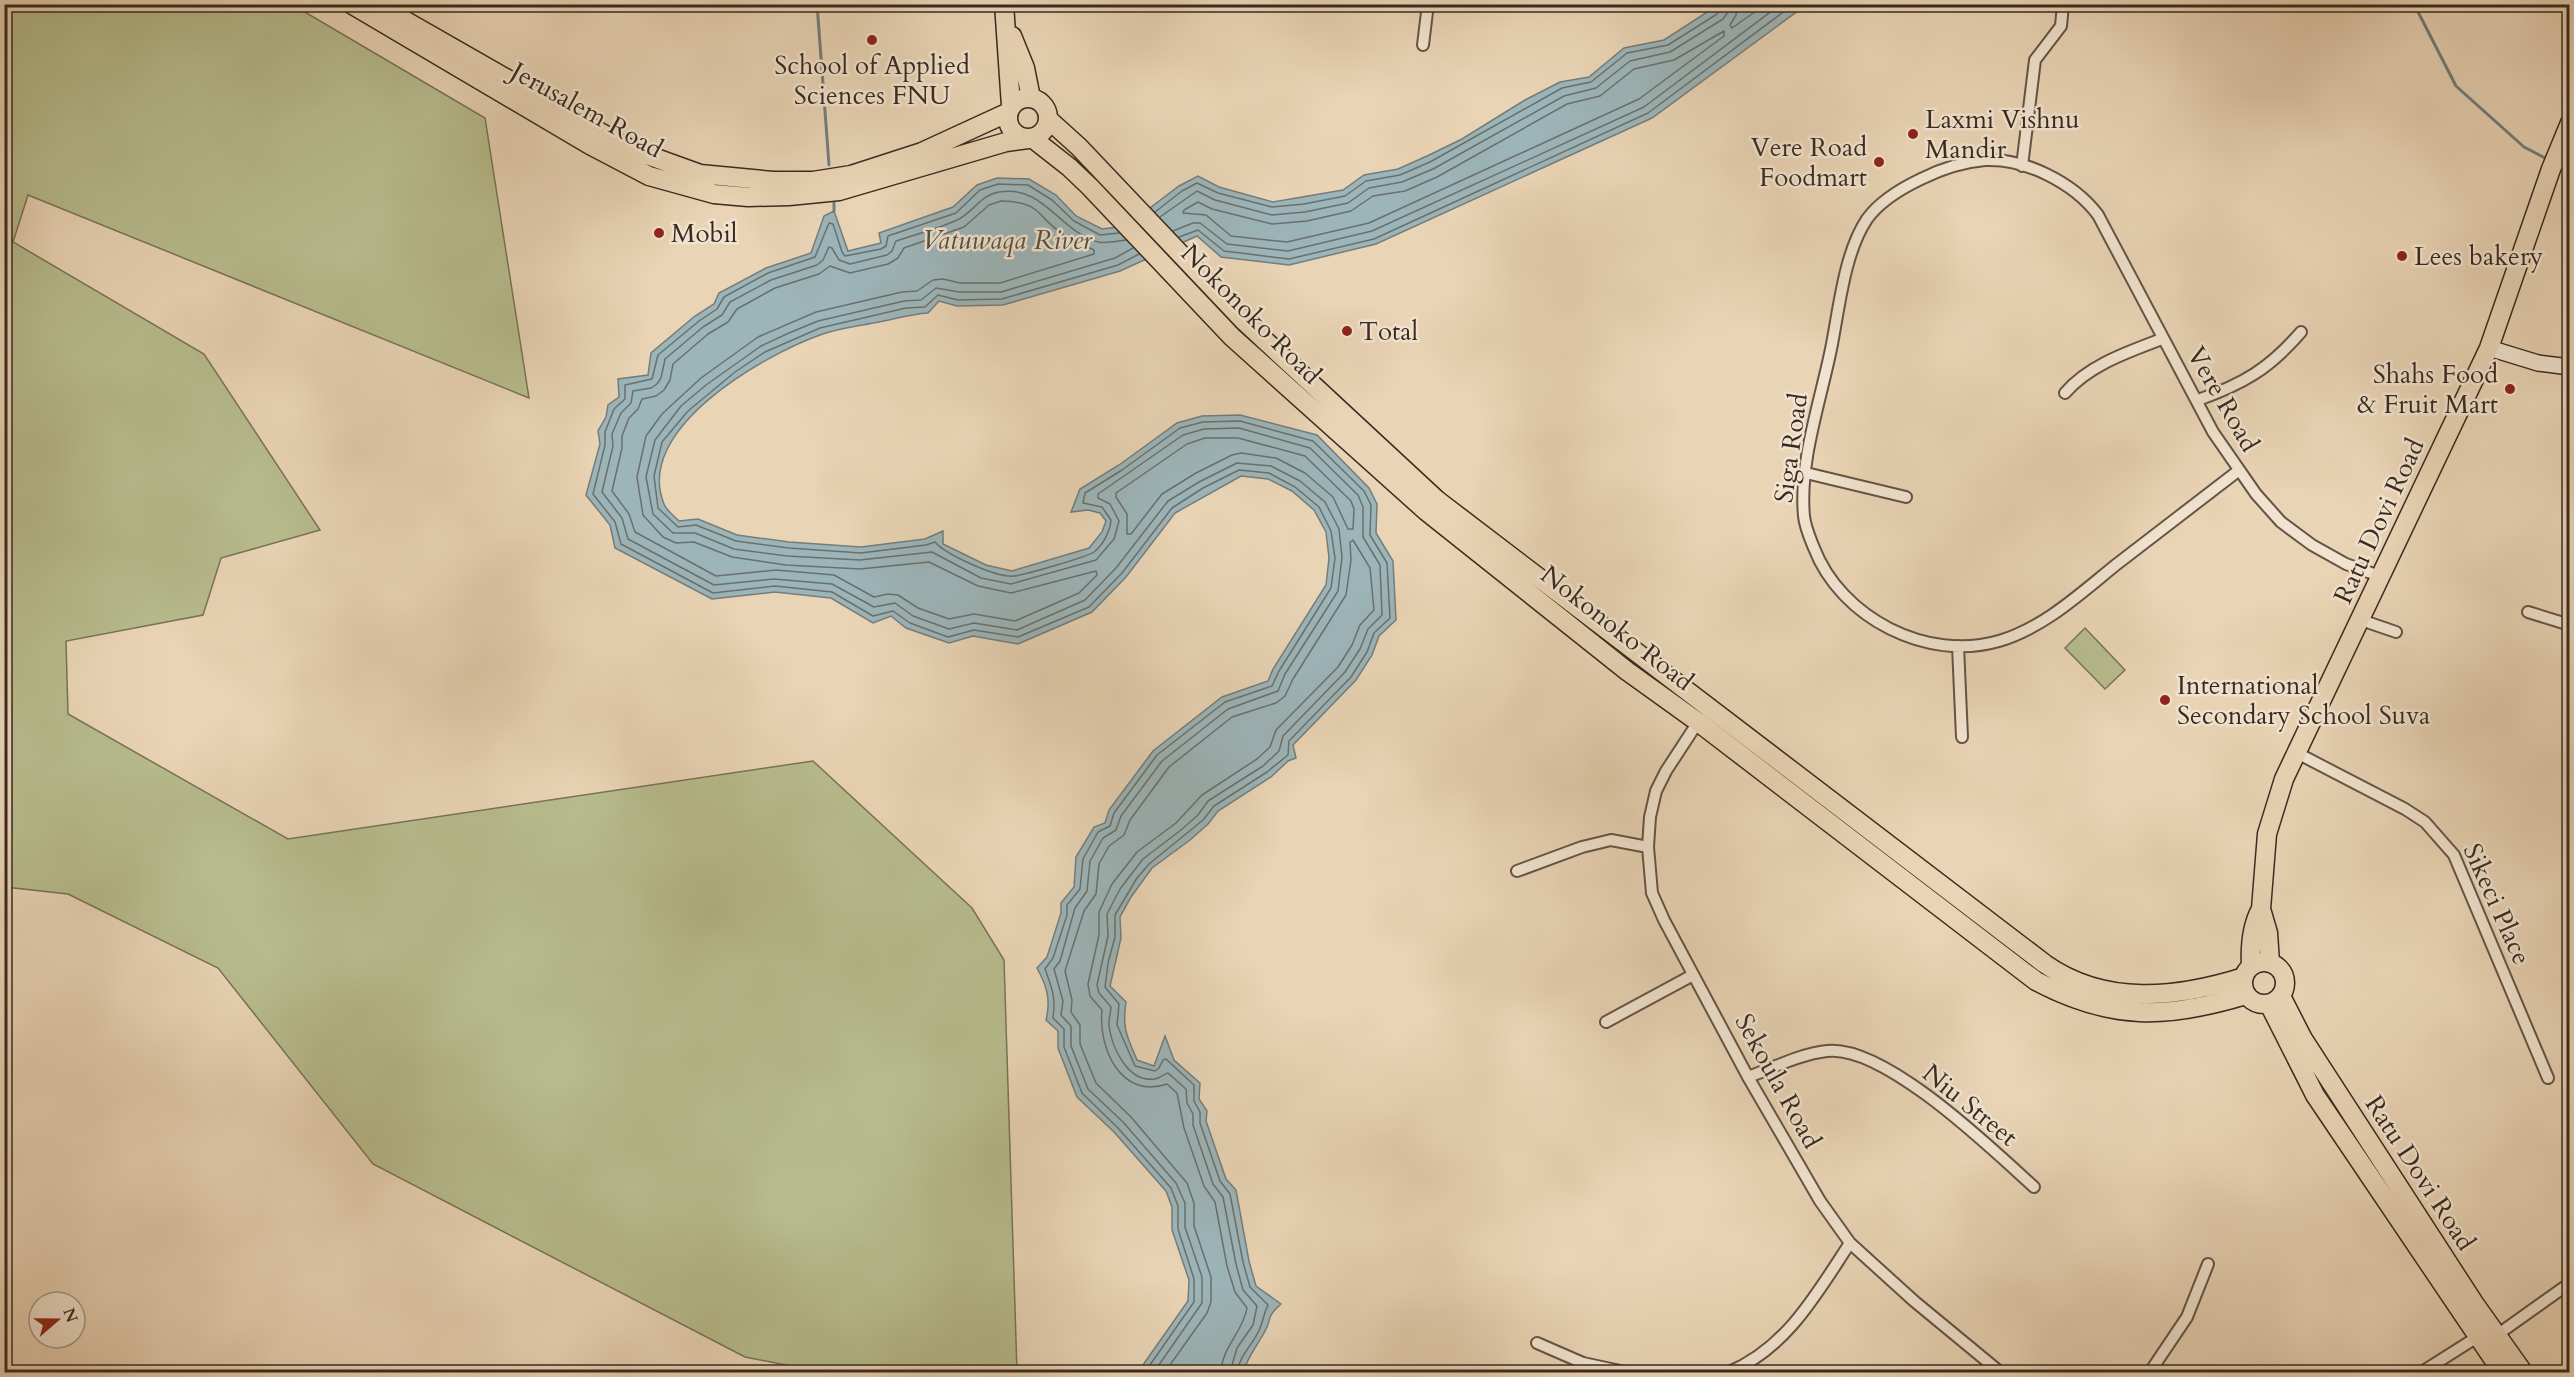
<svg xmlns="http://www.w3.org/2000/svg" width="2574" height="1377" viewBox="0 0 2574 1377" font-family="Cardo,serif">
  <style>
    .green { fill: #b7bc8d; stroke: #787357; stroke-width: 1.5 }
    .water { fill: #9cb5b9; stroke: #747d7c; stroke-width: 1.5 }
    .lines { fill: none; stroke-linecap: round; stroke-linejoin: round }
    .shore { stroke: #6a706d; stroke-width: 1.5 }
    .stream { stroke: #747d7c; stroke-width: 3 }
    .street-casing { stroke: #655446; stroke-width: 14 }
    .secondary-casing { stroke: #392a21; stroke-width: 18 }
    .primary-casing { stroke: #392a21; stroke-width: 21 }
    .street { stroke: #f1e3cf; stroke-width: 10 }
    .secondary { stroke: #f1e3cf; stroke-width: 15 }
    .primary { stroke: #e9d4b5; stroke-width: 18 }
    .poi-dot { fill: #8f2418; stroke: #f1e3cf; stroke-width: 2 }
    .labels { text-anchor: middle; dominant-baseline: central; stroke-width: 5; stroke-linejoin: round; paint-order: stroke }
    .poi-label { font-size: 26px; fill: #392a21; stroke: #f1e3cf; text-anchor: start }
    .street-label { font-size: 26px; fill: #392a21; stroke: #f1e3cf }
    .water-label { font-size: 27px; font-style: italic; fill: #524d47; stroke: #f1e3cf }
  </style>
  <rect width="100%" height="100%" fill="#e9d4b5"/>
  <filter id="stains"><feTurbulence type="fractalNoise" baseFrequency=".00333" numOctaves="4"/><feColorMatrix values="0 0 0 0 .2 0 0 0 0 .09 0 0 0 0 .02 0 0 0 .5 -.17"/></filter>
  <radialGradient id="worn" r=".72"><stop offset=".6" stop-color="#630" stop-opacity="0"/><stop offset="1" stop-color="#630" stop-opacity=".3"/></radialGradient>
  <path class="green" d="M5,4l288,1 192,113 44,280 -501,-203 -15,47 191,112 116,176 -99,28 -18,57 -137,26 2,73 220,125 525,-78 159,147 32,52 13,412h-196l-76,-15 -372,-193 -155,-196 -150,-74 -63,-7z
    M2085,628l40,42 -20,19 -40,-41z"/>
  <path class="water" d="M1718,5h88l-154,113 -276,126 -87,21 -68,-8 -24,-21 -77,35 -117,34 -46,1 -18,-5 -11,12c-18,1 -32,6 -49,9 -20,4 -40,6 -59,13 -56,20 -187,94 -156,169 2,6 10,12 15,17l19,-2 39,16 52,7 72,5 64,-8 18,-8v13l43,21 26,6 77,-23 13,-16 4,-11 -6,-8 -12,-3 -17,2 9,-23 39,-24 58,-42 25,-7 38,-1 77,20 52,53 8,16 -1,29 17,28 3,59 -17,16 -7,19 -16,25 -63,65 3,13 -8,3 -17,16 -53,34 -10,13 -18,16 -38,28 -21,29 -11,20 1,21 -11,48 16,16c-4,27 1,34 11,58l17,6 11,-30 9,24 26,23 -1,16 8,12 -1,10 20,58 10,11 13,71 7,25 25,18c-17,15 -8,15 -17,29 -8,14 -16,24 -21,39h-105l50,-71 1,-21 -17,-50v-23l-6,-16 -52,-59 -37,-35 -19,-49v-17l-12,-11c5,-20 1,-34 -9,-52l10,-11 14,-44v-10l13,-16 2,-30 18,-30 11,-4 4,-13 44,-59 69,-54 46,-16 5,-12 53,-84 3,-27 -3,-26 -12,-22 -22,-19 -24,-12 -27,-3 -66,37 -49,64 -34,35 -74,32 -45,-8 -24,7 -43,-15 -15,-12 -18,7 -42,-25 -56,-6 -63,7 -97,-51 -5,-23 -24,-30 14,-51 -2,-13 8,-14 2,-12 11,-8 -1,-18 30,-4 3,-22 44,-37 19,-12 5,-11 47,-25 45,-15 13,-37 10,-5 14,40 33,-8 -2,-10 74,-26 24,-22 20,-7 32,1 27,16 20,21 26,13 24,-3 53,-40 19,-10 21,11 54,15 70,-12 21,-15 34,-6 29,-13 35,-17 63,-39 35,-18 29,-5 35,-29 40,-8z"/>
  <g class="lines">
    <path class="shore" d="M1738,4l-2,11 -6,10 2,3 34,-24
      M1724,31v5l-85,63 -270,124 -82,19 -56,-6 -25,-21 -23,-2 1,-3 14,-8 14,7 60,15 35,-3 44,-10 22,-15 32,-5 32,-14 130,-73 33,-8 34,-27 40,-9z
      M1001,201c42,1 34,15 63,34 9,6 20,10 30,15v4l-94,29h-40l-17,-4 -10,1 -16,11 -15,1 -86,20 -58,25 -57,41 -39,36 -16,22 -9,41 6,38 20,22 13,6 18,-1 38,15 54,8 74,4 69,-7 49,24 33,7 85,-22 1,4 -18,18 -64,28 -41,-7 -25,5 -31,-11 -20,-13 -10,-1 -14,3 -40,-22 -58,-5 -60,6 -81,-44 -6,-18 -17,-23 10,-43v-12l7,-18 9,-9 4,-10 14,-3 8,-6 6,-10 3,-16 35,-30 20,-12 9,-13 38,-21 44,-14 11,-8 20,7 38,-9 10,-6 6,-10 60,-21 25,-22z
      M1155,212l27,-21 15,-8 21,10 54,14 32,-3 41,-8 21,-15 34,-6 30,-13 132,-74 29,-6 36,-29 41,-8 49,-31 5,-10
      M1160,217l37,-26 18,9 57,15 33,-3 43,-9 21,-15 33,-6 31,-13 131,-73 32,-8 34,-27 40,-9 53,-33 5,-7 1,-8
      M1173,231l20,-8h7l27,21 61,7 84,-20 272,-124 137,-103
      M1119,233l-19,2 -26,-14 -22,-21 -24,-15 -30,-1 -18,6 -24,23 -68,23 -2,10 -5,3 -36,7 -3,-4 -9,-28 -4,-1 -14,34 -47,16 -44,24 -7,12 -18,12 -41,34 -6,24 -27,6v14l-11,10 -9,23v13l-12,49 22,28 6,22 92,49 62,-7 57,6 41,24 20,-5 17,12 38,14 26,-7 44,7 71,-30 33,-34 50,-65 31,-20 36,-18 30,3 26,14 24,20 12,24 4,27 -4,30 -52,83 -7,15 -47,16 -68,53 -43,58 -4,13 -12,6 -15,27 -3,30 -13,16v10l-14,43 -8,11c7,19 11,28 8,49l11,11v18l18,46 36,35 53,60 7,18v23l16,50v23l-49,70
      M1179,237l19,-7 26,21 65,8 85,-20 274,-126 146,-109
      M1126,240c-9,1 -20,4 -28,2 -38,-10 -55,-58 -99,-50 -19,3 -26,21 -42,28 -19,9 -41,14 -61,21l-4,10 -5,4 -37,9 -11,-4 -7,-12 -3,-1 -6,13 -6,5 -46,15 -41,22 -8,13 -19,12 -38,32 -4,19 -4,6 -6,4 -18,3 -2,12 -10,10 -9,21 1,12 -11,46 20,26 6,21 86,46 60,-6 58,5 42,23 21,-4 18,13 36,13 25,-6 43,7 68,-30 31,-32 52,-67 31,-19 38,-19 34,3 29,15 25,21 14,27 3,28 -4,34 -53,83 -7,17 -50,18 -66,52 -41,55 -5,14 -13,8 -13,23 -3,30 -12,17 -15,53 -6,8 9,32 -2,14 10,11v20l17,43 35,33 53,61 9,20v24l17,50v26l-48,69
      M1133,248l-18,10 -114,34h-42l-23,-4 -15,12 -17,1 -86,20 -29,12 -28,13 -55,39 -25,21 -26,34 -9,37 7,37 20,19h22l39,16 53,7 73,4 72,-8 49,26 30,6 85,-24 18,-21 5,-18 -9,-17 -12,-6v-4l85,-59 21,-6 35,-1 71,20 48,47 5,12v30l17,28 2,50 -14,14 -8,20 -15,23 -62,64 -4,15 -16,15 -55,35 -10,14 -17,15 -38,29 -23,30 -13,25 1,22 -11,49 2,8 12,14c0,6 -3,13 -2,19 3,22 19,57 46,53 5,-1 9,-5 13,-6l18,16 1,14 6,11v11l20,59 10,13 13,67 7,26 14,16 -4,19 -16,23 -7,24
      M1139,254l-21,11 -116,34 -44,1 -20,-5 -13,12 -19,1 -86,20 -55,24 -30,20 -47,39 -26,31 -8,34 4,32 20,19 18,-2 40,16 53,7 72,5 65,-8 9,-3c10,12 61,36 79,34 10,-1 73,-19 80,-24 9,-7 16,-20 17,-32l-9,-13 -19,-4 2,-10 37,-23 58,-42 23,-6 37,-1 73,20 51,50 7,14 -1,30 17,28 3,55 -16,15 -7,19 -16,25 -62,64 -1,14 -21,17 -53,34 -11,14 -54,44 -12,14 -22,37v22l-7,26 -3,24 14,17 -2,21 18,41 20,5 4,-3 4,-8 3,-1 28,26v16l6,11v11l20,58 10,13 13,68 7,25 18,18c-5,10 -4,14 -8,23 -6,16 -20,26 -23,44
      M1205,438h33l67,18 46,45 3,8 -1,20h-5l-15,-32 -28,-24 -29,-15 -35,-5 -9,2 -36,18 -34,21 -31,40h-4v-20l-11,-17v-4l71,-49z
      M1165,1372l42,-59 4,-11v-25l-17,-51v-23l-7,-20 -56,-66 -35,-34 -16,-39v-19l-9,-13 1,-12 -7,-29 19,-60 12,-17 3,-30 10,-18 15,-11 6,-15 39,-53 63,-50 44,-14 9,-7 8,-17 53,-84 5,-35 -1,-18 3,-2 17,28 4,42 -14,15 -8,20 -14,22 -62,63 -6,17 -13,12 -55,36 -26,28 -39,29 -25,32 -13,28v23l-11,49 2,12 12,14c-4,38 19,90 65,74l10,9 7,35 20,58 11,16 12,64 8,26 12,16c-4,24 -25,39 -26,64"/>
    <path class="stream" d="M817,4l12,161
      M2414,4l42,82 68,61 25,13
      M2560,166l10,4
      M834,203v8"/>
    <g class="street-casing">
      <path id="street" d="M1423,45l5,-41
        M2022,166l13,-106 26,-34 2,-22
        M2065,393c24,-28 63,-41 97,-54
        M2198,400c45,-16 71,-31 103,-68
        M2238,471c-40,31 -81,62 -121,93 -35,28 -73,64 -118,77 -72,21 -158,-23 -185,-93 -4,-10 -9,-21 -10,-32 -5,-54 16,-113 27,-167 8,-39 13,-96 36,-130 13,-18 33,-30 54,-40 20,-10 40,-17 64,-19 40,-2 89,23 113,55l115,217 43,62 25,28 31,23 34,19 36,13
        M1806,473l100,24
        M2528,612l42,13
        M2361,620l35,12
        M1958,646l4,91
        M1700,719l-34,52 -10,20 -6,26 -2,30 4,46 12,27 84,157 72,124 30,42 64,58 86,71
        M2297,753l108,56 20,13 29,33 94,223
        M1517,871l65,-24 29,-7 37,7
        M1606,1022l87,-47
        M1748,1077c25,-9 52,-23 79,-26 57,-7 165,98 207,136
        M2497,1335l73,-52
        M1537,1343l46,20 42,9
        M1729,1372c58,-24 88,-79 121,-129
        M2150,1372l37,-55 21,-53
        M2422,1372l60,-38"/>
    </g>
    <g class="secondary-casing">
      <path id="secondary" d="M2489,348l49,15 32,4"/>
    </g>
    <g class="primary-casing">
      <path id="primary" d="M351,4l239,141 59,31 65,18 34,3 41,-1 50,-5 167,-49 22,-3
        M376,4l252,144 72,26 73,7h40l38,-6 71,-23 87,-40
        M1004,4l7,102
        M1012,36l13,32 6,30
        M1008 118a20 20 0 1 1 40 0a20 20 0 1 1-40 0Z
        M1048,119l31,28 166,175 192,178 608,464c60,42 132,34 199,13
        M1032,138l37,29 21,20 142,150 194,174 201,160 71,51 338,259c75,40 131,38 210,14
        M2261,909l7,24 2,30
        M2243 983a21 21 0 1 1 42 0a21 21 0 1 1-42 0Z
        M2251,966c-1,-19 1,-41 10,-57l6,-75 17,-55 205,-431 62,-179 19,-46
        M2281,996l22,43 171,264 49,69
        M2269,1004l46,91 187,277"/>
    </g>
    <use href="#street" class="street"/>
    <use href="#secondary" class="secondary"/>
    <use href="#primary" class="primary"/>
  </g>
  <g class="poi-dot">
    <circle cx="872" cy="40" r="6"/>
    <circle cx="1913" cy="134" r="6"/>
    <circle cx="1879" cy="162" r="6"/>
    <circle cx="659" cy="233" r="6"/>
    <circle cx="2402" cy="256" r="6"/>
    <circle cx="1347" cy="331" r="6"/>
    <circle cx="2510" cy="389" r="6"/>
    <circle cx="2165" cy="700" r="6"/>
  </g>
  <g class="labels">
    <g class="poi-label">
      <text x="872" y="65" text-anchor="middle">School of Applied<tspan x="872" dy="30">Sciences FNU</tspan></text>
      <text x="1925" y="119">Laxmi Vishnu<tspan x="1925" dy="30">Mandir</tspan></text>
      <text x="1867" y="147" text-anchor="end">Vere Road<tspan x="1867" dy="30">Foodmart</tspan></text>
      <text x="671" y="233">Mobil</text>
      <text x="2414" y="256">Lees bakery</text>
      <text x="1359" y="331">Total</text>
      <text x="2498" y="374" text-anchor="end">Shahs Food<tspan x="2498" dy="30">&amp; Fruit Mart</tspan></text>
      <text x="2177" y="685">International<tspan x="2177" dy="30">Secondary School Suva</tspan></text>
    </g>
    <g class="street-label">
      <text transform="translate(587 110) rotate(29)">Jerusalem Road</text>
      <text transform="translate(1251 314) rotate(45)">Nokonoko Road</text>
      <text transform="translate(2223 399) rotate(60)">Vere Road</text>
      <text transform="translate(1791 448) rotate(-82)">Siga Road</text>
      <text transform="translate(2379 521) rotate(-65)">Ratu Dovi Road</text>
      <text transform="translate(1617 628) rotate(38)">Nokonoko Road</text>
      <text transform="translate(2497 904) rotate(66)">Sikeci Place</text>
      <text transform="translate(1778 1081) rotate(61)">Sekoula Road</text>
      <text transform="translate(1970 1105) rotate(39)">Niu Street</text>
      <text transform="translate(2420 1173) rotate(57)">Ratu Dovi Road</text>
    </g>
    <g class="water-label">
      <text x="1007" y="240">Vatuwaqa River</text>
    </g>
  </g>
  <rect width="2574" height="1377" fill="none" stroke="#e9d4b5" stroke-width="24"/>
  <rect x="6" y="6" width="2562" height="1365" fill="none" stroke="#392a21" stroke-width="3"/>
  <rect x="12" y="12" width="2550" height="1353" fill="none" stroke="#392a21" stroke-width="1.5"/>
  <g transform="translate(57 1320) rotate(70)"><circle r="28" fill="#f1e3cf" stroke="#a79989" stroke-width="1.5"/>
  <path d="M0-4.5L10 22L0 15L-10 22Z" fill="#8f2418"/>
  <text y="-9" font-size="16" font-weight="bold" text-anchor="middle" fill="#392a21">N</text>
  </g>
  <rect width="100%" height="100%" filter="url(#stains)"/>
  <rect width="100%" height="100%" fill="url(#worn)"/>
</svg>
